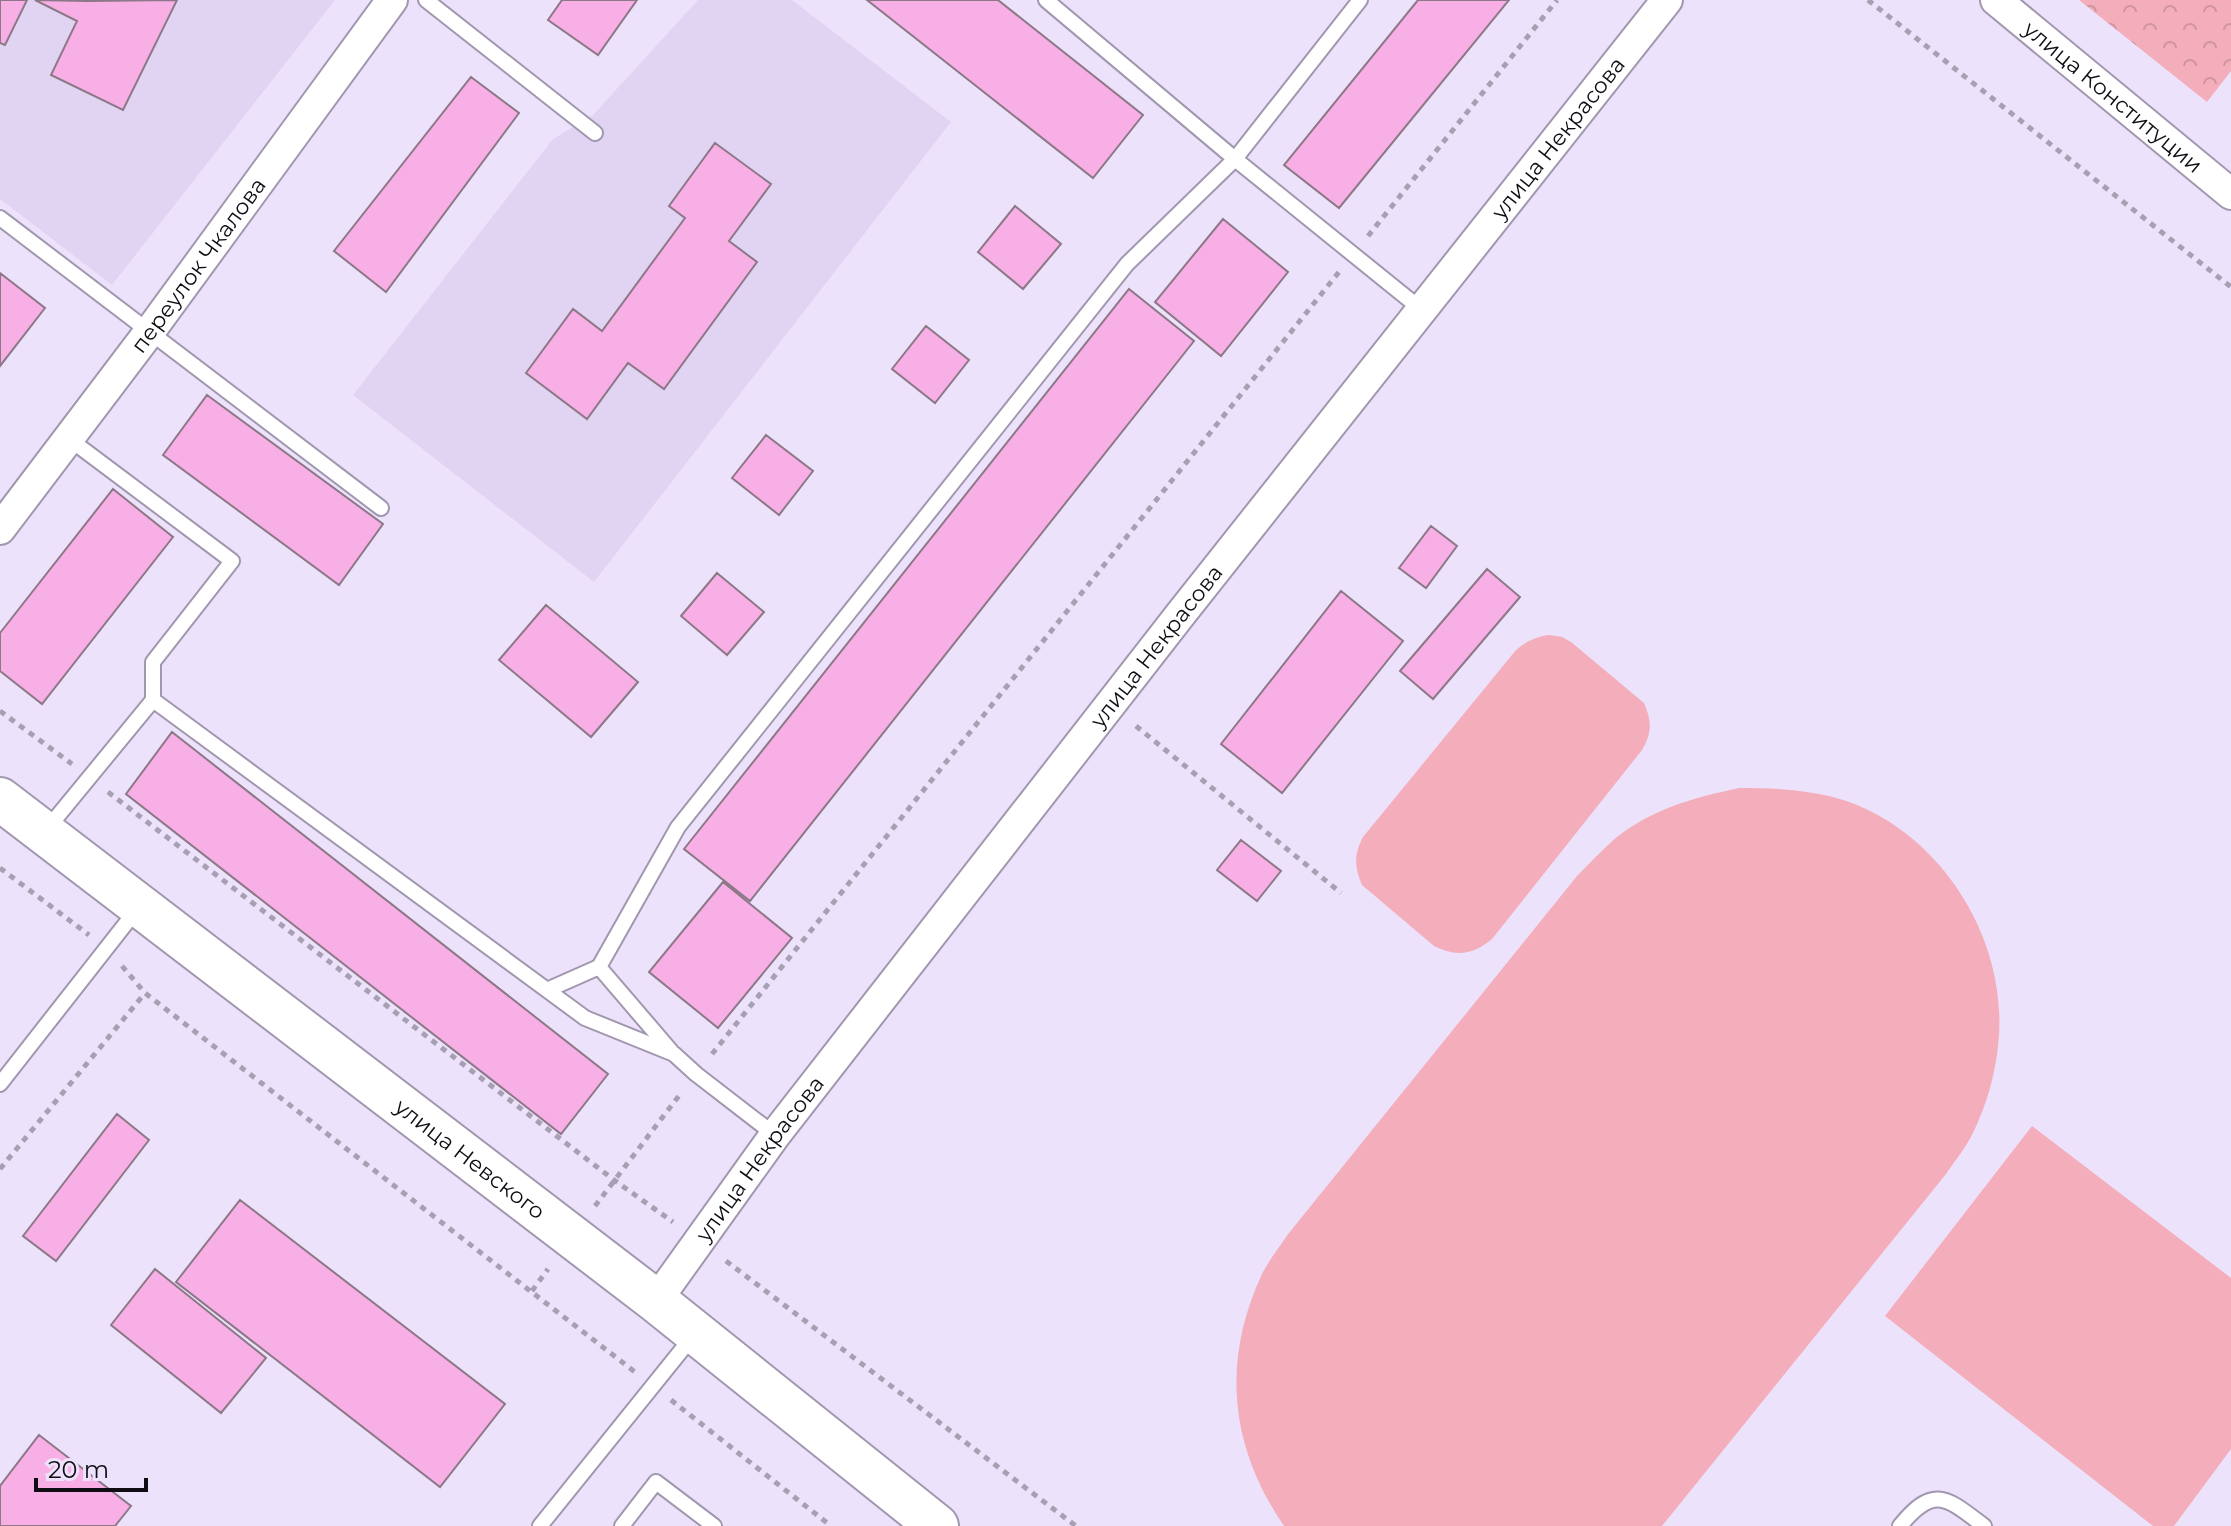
<svg xmlns="http://www.w3.org/2000/svg" width="2231" height="1526" viewBox="0 0 2231 1526" font-family="Montserrat,sans-serif">
  <style>
    .built { fill: #e1d4f3 }
    .grass { fill: #f3adbb }
    .park { fill: url(#park-crowns) }
    .building { fill: #f8afe6; stroke: #8d7887; stroke-width: 2 }
    .lines { fill: none; stroke-linecap: round; stroke-linejoin: round }
    .lane-casing { stroke: #a197ae; stroke-width: 18 }
    .street-casing { stroke: #a197ae; stroke-width: 34 }
    .secondary-casing { stroke: #a197ae; stroke-width: 46 }
    .path { stroke: #a79fb2; stroke-width: 5; stroke-dasharray: 6 6; stroke-linecap: butt }
    .lane { stroke: #fff; stroke-width: 14 }
    .street { stroke: #fff; stroke-width: 30 }
    .secondary { stroke: #fff; stroke-width: 42 }
    .labels { text-anchor: middle; dominant-baseline: central; stroke-width: 8; stroke-linejoin: round; paint-order: stroke }
    .street-label { font-size: 22px; fill: #100c14; stroke: #ede2fb }
  </style>
  <defs>
    <pattern id="park-crowns" width="20" height="18" patternUnits="userSpaceOnUse" patternTransform="scale(2)"><rect width="20" height="18" fill="#f3adbb"/><path d="M2 6a3 3 0 1 1 6 0M12 15a3 3 0 1 1 6 0" fill="none" stroke="#cf94a0"/></pattern>
  </defs>
  <rect width="100%" height="100%" fill="#ede2fb"/>
  <path class="built" d="M0,0h335l-223,285 -112,-86z
    M698,0h94l159,122 -357,460 -241,-187 200,-256 40,-24z"/>
  <path class="grass" d="M1549,635l13,2 9,5 73,61c8,18 8,30 -2,47l-150,189c-19,16 -36,18 -58,7l-72,-61c-8,-18 -8,-31 1,-48l153,-187c11,-9 19,-13 33,-15z
    M1739,788c31,0 60,1 90,8 107,26 182,142 169,250 -3,30 -12,60 -25,87 -7,14 -18,28 -27,41l-284,352h-378c-54,-79 -63,-164 -22,-252 7,-14 18,-28 27,-41l288,-357c10,-10 20,-21 31,-31 36,-34 84,-47 131,-57z
    M2032,1126l199,152v171l-57,77h-21l-268,-210z"/>
  <path class="park" d="M2079,0h152v71l-24,31z"/>
  <path class="building" d="M0,0h27l-22,45 -5,-2z
    M35,0l52,1 90,-1 -54,110 -72,-35 26,-54z
    M562,0h75l-39,55 -50,-35z
    M867,0h131l145,115 -50,63z
    M1418,0h91l-170,208 -55,-43z
    M471,77l48,36 -133,179 -52,-41z
    M715,143l56,41 -42,57 28,21 -93,127 -36,-26 -41,56 -61,-46 47,-64 29,22 83,-113 -16,-12z
    M1015,206l46,38 -38,45 -45,-37z
    M1223,219l65,53 -67,84 -66,-54z
    M0,273l45,35 -45,58z
    M1129,289l65,52 -444,560 -66,-52z
    M926,326l43,34 -34,43 -43,-34z
    M207,395l176,129 -44,61 -176,-130z
    M766,435l47,36 -34,44 -47,-37z
    M113,489l60,48 -131,167 -42,-33v-38z
    M1431,526l26,20 -31,42 -27,-20z
    M1487,569l33,28 -87,102 -33,-28z
    M717,573l47,39 -37,43 -46,-39z
    M1341,591l62,50 -121,152 -61,-49z
    M546,605l92,77 -47,55 -92,-77z
    M172,732l436,342 -47,60 -435,-340z
    M1241,840l40,31 -24,30 -40,-31z
    M723,882l69,56 -74,90 -69,-56z
    M117,1114l32,26 -93,121 -33,-25z
    M240,1200l265,204 -65,83 -264,-205z
    M155,1269l111,89 -45,55 -110,-88z
    M39,1435l92,71 -16,20h-115v-40z"/>
  <g class="lines">
    <g class="lane-casing">
      <path id="lane" d="M426,0l169,133
        M1046,0l189,159 125,-159
        M0,218l381,290
        M153,700l432,318 89,36 22,20 79,61
        M47,829l106,-129v-38l79,-101 -164,-123
        M599,967l79,-140 449,-563 108,-105 187,151
        M547,990l52,-23 72,84
        M0,1084l138,-176
        M540,1526l153,-190
        M622,1526l34,-44 58,44
        M1900,1526c34,-42 47,-28 84,0"/>
    </g>
    <g class="street-casing">
      <g id="street">
        <path id="s1" d="M1996,0l235,194"/>
        <path id="s2" d="M0,529l150,-198 242,-331"/>
        <path id="s3" d="M656,1301l119,-166 405,-520 487,-615"/>
      </g>
    </g>
    <g class="secondary-casing">
      <g id="secondary">
        <path id="s4" d="M0,799l656,502 281,225"/>
      </g>
    </g>
    <path class="path" d="M1868,0l363,287
      M1368,236l189,-236
      M0,711l72,53
      M1136,726l205,167
      M108,792l506,388 59,42
      M0,868l89,67
      M122,966l23,27 490,379
      M712,1054l627,-782
      M0,1169l145,-176
      M595,1206l86,-113
      M726,1261l350,265
      M532,1291l16,-22
      M671,1400l160,126"/>
    <use href="#lane" class="lane"/>
    <use href="#street" class="street"/>
    <use href="#secondary" class="secondary"/>
  </g>
  <g class="labels">
    <g class="street-label">
      <text stroke="none"><textPath href="#s1" startOffset="152">улица Конституции</textPath></text>
      <text stroke="none"><textPath href="#s3" startOffset="1472">улица Некрасова</textPath></text>
      <text stroke="none"><textPath href="#s2" startOffset="330">переулок Чкалова</textPath></text>
      <text stroke="none"><textPath href="#s3" startOffset="824">улица Некрасова</textPath></text>
      <text stroke="none"><textPath href="#s4" startOffset="592">улица Невского</textPath></text>
      <text stroke="none"><textPath href="#s3" startOffset="176">улица Некрасова</textPath></text>
    </g>
  </g>
  <path d="M36 1478v12h110v-12" fill="none" stroke="#100c14" stroke-width="4"/>
  <text x="48" y="1478" font-size="24" fill="#100c14" stroke="#ede2fb" stroke-width="6" paint-order="stroke">20 m</text>
</svg>
